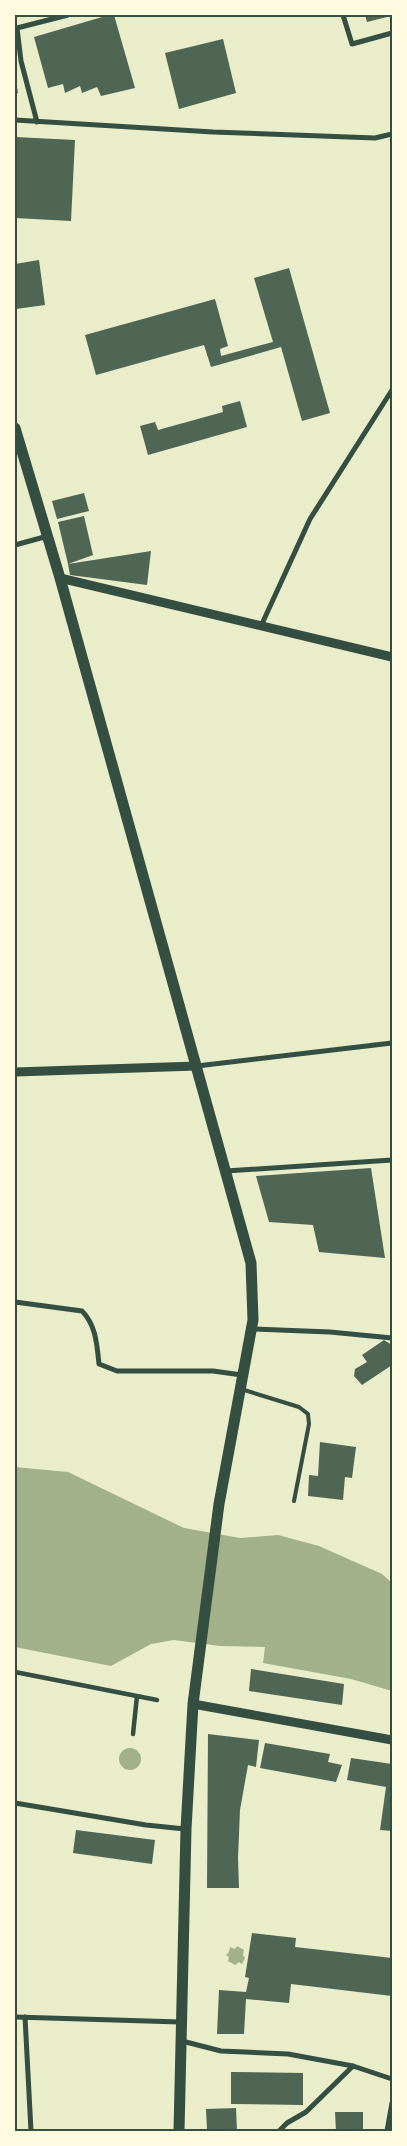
<svg xmlns="http://www.w3.org/2000/svg" width="407" height="2146" viewBox="0 0 407 2146" font-family="'Playfair Display',serif">
  <style>
    .water { fill: #a3b18a }
    .building { fill: #4f6655 }
    .lines { fill: none; stroke-linecap: round; stroke-linejoin: round }
    .service { stroke: #344e41; stroke-width: 4 }
    .pedestrian { stroke: #344e41; stroke-width: 4.5 }
    .minor { stroke: #344e41; stroke-width: 5 }
    .tertiary { stroke: #344e41; stroke-width: 9 }
    .primary { stroke: #344e41; stroke-width: 11 }
    .neatline { fill: none; stroke: #344e41; stroke-width: 2 }
  </style>
  <rect width="100%" height="100%" fill="#e9edc9"/>
  <path class="water" d="M15,1467l53,5 116,56 56,10 38,-3 41,11 63,28 10,9v108l-41,-12 -88,-16 2,-16 -45,-1 -46,-6 -23,4 -40,22 -96,-19z
    M119 1759a11 11 0 1 1 22 0a11 11 0 1 1-22 0Z
    M237,1946l7,4 -1,5 2,3 -3,6 -3,-2 -4,3 -7,-4 1,-4 -3,-2 3,-3 1,-5 5,2z"/>
  <path class="building" d="M109,15h5l21,73 -34,8 -4,-9 -15,6 -2,-7 -15,7 -2,-9 -15,4 -14,-51z
    M365,15h26v1l-24,6z
    M223,39l13,54 -57,16 -14,-56z
    M15,82h1l2,11 -3,1z
    M15,137l60,3 -4,81 -56,-3z
    M39,260l6,45 -29,4 -1,-45z
    M289,268l41,145 -28,8 -21,-74 -70,20 -7,-22 -108,30 -11,-40 130,-36 13,47 -8,3 1,7 52,-14 -19,-64z
    M240,401l7,26 -99,28 -8,-29 15,-4 3,8 65,-18 -1,-6z
    M84,493l5,18 -32,8 -5,-18z
    M84,516l9,39 -25,9 -10,-42z
    M151,551l-4,34 -77,-10 -2,-11z
    M371,1168l14,90 -66,-6 -6,-27 -44,-3 -13,-46z
    M384,1340l8,5v20l-30,20 -8,-9 1,-7 12,-7 -5,-7z
    M320,1442l36,5 -4,31 -7,-1 -2,23 -35,-4 1,-21 9,1z
    M251,1669l93,15 -2,21 -93,-14z
    M208,1734l51,6 -3,27 -8,-2 -8,45 -2,48 1,30h-32z
    M265,1743l65,11 -2,8 14,3 -6,17 -76,-14z
    M351,1758l41,6v67l-12,-1 6,-43 -39,-7z
    M76,1830l79,10 -3,24 -79,-11z
    M252,1933l44,5 -1,9 97,11v38l-101,-12 -2,19 -43,-4 -2,35h-27l2,-44 27,2 3,-14 -4,-1z
    M231,2072l72,1v32l-72,-1z
    M236,2108l1,23h-30l-1,-22z
    M335,2112h28v19h-27z"/>
  <g class="lines">
    <path class="service" d="M241,1389l58,18 9,7 1,10 -15,77"/>
    <path class="pedestrian" d="M15,1672l142,28
      M133,1734l4,-38"/>
    <path class="minor" d="M343,15l9,29 40,-11
      M15,120l198,12 162,6 17,-4
      M37,122l-16,-61 -4,-33 51,-13
      M15,545l33,-9
      M261,626l49,-107 82,-129
      M197,1066l195,-23
      M226,1171l166,-11
      M15,1302l67,9c14,14 15,34 17,53l18,7h96l29,4
      M252,1329l78,3 62,6
      M15,1803l131,22 39,4
      M15,2017l165,5
      M25,2017l6,114
      M182,2041l39,10 67,3 65,12 39,13
      M279,2131l8,-8 19,-11 47,-46
      M387,2131l5,-28"/>
    <path class="tertiary" d="M60,578l332,79
      M15,1072l182,-6
      M193,1704l199,36"/>
    <path class="primary" d="M15,428l45,150 191,685 2,57 -34,184 -26,200 -7,125 -7,302"/>
  </g>
  <rect width="407" height="2146" fill="none" stroke="#fefae0" stroke-width="32"/>
  <rect x="16" y="16" width="375" height="2114" class="neatline"/>
</svg>
